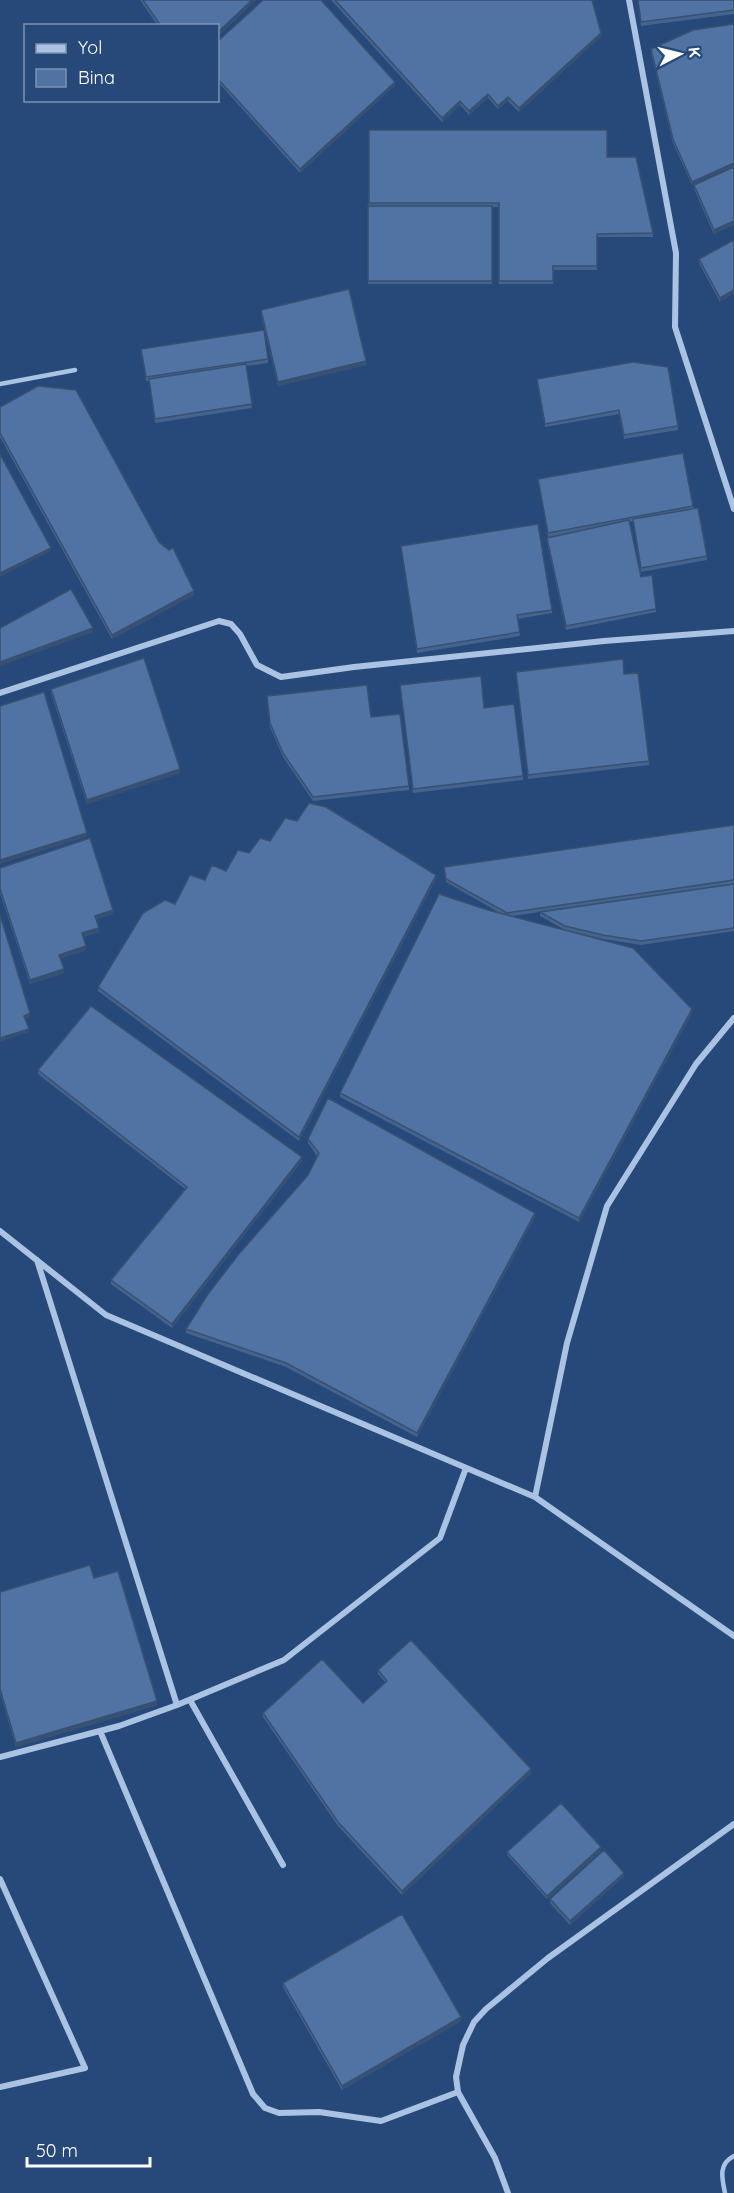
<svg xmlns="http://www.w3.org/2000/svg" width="734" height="2193" viewBox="0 0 734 2193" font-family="Quicksand,sans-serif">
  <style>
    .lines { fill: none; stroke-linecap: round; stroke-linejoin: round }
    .service { stroke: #abc3e3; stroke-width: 4.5 }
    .minor { stroke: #abc3e3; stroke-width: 6 }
    .wall { fill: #45638c }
    .shaded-wall { fill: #385072 }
    .building { fill: #5073a3; stroke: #385072; stroke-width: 1.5 }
  </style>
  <rect width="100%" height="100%" fill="#27497a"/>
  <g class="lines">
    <path class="service" d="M0,384l75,-14
      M725,2193c-3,-15 -7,-29 9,-37"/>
    <path class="minor" d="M629,0l47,253 -1,74 59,182
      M0,693l219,-72 12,3 9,10 17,31 24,12 73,-10 250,-26 130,-10
      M0,1231l106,84 429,182 32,-154 40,-137 89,-142 38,-46
      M37,1260l140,445
      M535,1497l199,139
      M190,1700l93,165
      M100,1731l153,363 12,14 14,5 40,-1 62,9 77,-29
      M0,1757l119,-31 58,-21 107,-45 156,-122 26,-70
      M0,1879l85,189 -85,19
      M508,2193l-13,-35 -37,-66 -2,-15 7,-32 11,-23 12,-13 62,-51 186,-134"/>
  </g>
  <path class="wall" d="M140,0h116l-38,36v-10h-60z
    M331,0h261l9,36 -82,76 -11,-11 -10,8 -10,-11 -19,17 -9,-10 -18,17z
    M638,0h96v14l-93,12z
    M693,30l-1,155 -19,-42 -22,-90v-4z
    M218,41l177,44 -95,88 -82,-91z
    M369,130l238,27 46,76v4h-56v33h-44v14h-54v-77h-7v77h-124z
    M734,167l-20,67 -20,-45v-4z
    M734,240l-14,62 -21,-39v-4z
    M261,310l105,55 -88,21 -17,-72z
    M141,349l127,10v4l-22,3 6,42 -97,15 -6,-42h-3z
    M537,379l141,47v4l-54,9 -5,-25 -74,13z
    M0,407l159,135 35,53 -82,44 -112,-202z
    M538,479l155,27 14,50v4l-66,12 -8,-51 -4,1 12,55 15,32v3l-90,18 -19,-88v-4l39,-8 -38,7z
    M401,546l151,64v3l-35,6 3,17 -103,17z
    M624,674l25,87v4l-121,14 -12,-103z
    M400,685l84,23 39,68v4l-110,13z
    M51,689l129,84 -93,31 -36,-111z
    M267,700l104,17 38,69v4l-96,11 -30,-44 -13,-30z
    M734,825v106l-93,14 -38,-6 -38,-9 -25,-14v-4l-27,4 179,97 -113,209 -239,-125v-4l148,-183 12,3 -54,-31 -2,-15z
    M270,841l166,38 -137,262 -201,-150v-4l77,-83 30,-24 21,-9 23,-18z
    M0,868l113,46 -17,5 3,13 -16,5 3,13 -25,8 3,15 -34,11 -30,-91z
    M38,1070l264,91 -130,167 -61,-44v-4l74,-91 -147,-115z
    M308,1139l227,78 -118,220 -131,-70 -100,-34v-4l122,-154 9,-19 -9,-13z
    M94,1578l63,127 -141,42 -16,-54v-101z
    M378,1670l153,103 -129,122 -64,-69 -75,-109v-4l100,-10 22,-21 -7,-8z
    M601,1851l-54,48 -40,-44v-3z
    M624,1876l-54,49 -20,-22v-4z
    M283,1983l178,38 -119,69 -59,-103z"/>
  <path class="shaded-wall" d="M252,0h4l-38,36v-4z
    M601,33v3l-82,76v-4z
    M395,82v3l-95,88v-4z
    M488,94v4l-19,17v-4z
    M508,97v4l-10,8v-3z
    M460,101v4l-18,17v-4z
    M734,163v3l-42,19v-3z
    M734,221v4l-20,9v-4z
    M734,290v4l-14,8v-4z
    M366,361v4l-88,21v-4z
    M51,548v3l-51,26v-4z
    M194,591v4l-82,44v-4z
    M93,628v4l-93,34v-4z
    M180,769v4l-93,31v-4z
    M87,833v4l-87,27v-4z
    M436,875v4l-137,262v-4z
    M113,910v4l-18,6v-4z
    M99,928v4l-17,5v-4z
    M86,946v4l-27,9v-4z
    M64,969v4l-34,11v-4z
    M692,1009v4l-113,209v-4z
    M30,1013v4l-6,3v-4z
    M29,1029v3l-29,10v-4z
    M302,1157v4l-130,167v-4z
    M535,1213v4l-118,220v-4z
    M157,1701v4l-141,42v-4z
    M531,1769v4l-129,122v-4z
    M601,1847v4l-54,48v-3z
    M624,1873v3l-54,49v-4z
    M461,2017v4l-119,69v-4z"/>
  <path class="building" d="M143,0h109l-34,32v-6h-57z
    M263,0h58l74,82 -95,87 -82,-90v-38z
    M335,0h257l9,33 -82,75 -11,-11 -10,9 -10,-12 -19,17 -9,-10 -18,17z
    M638,0h96v10l-93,12z
    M734,24v139l-42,19 -19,-43 -22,-90 42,-19z
    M369,130h238v27h29l17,76 -56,1v32h-44v15h-54v-78h-130z
    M734,167v54l-20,9 -20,-45z
    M368,206h124v75h-124z
    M734,240v50l-14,8 -21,-39z
    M349,289l17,72 -88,21 -17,-72z
    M264,330l4,29 -122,18 -5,-28z
    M633,362l35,5 10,59 -54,9 -5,-25 -74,14 -8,-45z
    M246,364l6,40 -97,15 -6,-40z
    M38,386l38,4 83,152 10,8 4,-2 21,43 -82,44 -112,-202v-26z
    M683,453l10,53 -145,27 -10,-54z
    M0,454l51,94 -51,25z
    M698,508l9,48 -66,12 -8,-49z
    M629,520l12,57 11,-2 4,34 -90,17 -19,-88z
    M538,524l14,86 -35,5 3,17 -103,17 -16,-103z
    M71,589l22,39 -93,34v-34z
    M144,658l36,111 -93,31 -36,-111z
    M623,659l1,15 14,-1 11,88 -121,14 -12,-103z
    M481,676l3,32 30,-4 9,72 -110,13 -13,-104z
    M367,685l4,32 29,-3 9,72 -96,11 -30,-44 -13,-30 -3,-27z
    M44,692l43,141 -87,27v-154z
    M309,803l17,4 110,68 -137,262 -201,-150 45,-74 22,-13 10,4 15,-29 15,5 7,-15 14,6 12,-21 11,3 11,-15 10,3 15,-23 12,3z
    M734,825v55l-227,33 -61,-34 -2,-12z
    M90,838l23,72 -18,6 4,12 -17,5 4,13 -27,9 5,14 -34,11 -30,-91v-21z
    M734,884v44l-93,13 -38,-6 -38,-9 -25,-14z
    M439,894l49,16 145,38 59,61 -113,209 -239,-125z
    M0,915l30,98 -6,3 5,13 -29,9z
    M91,1006l211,151 -130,167 -61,-44 76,-93 -149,-117z
    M328,1098l207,115 -118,220 -131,-70 -100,-34 22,-35 30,-39 70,-80 11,-22 -11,-14z
    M90,1565l4,13 24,-7 39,130 -141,42 -16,-54v-97z
    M411,1640l120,129 -129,122 -64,-69 -75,-109 59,-54 41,44 24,-22 -9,-11z
    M561,1803l40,44 -54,49 -40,-44z
    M604,1850l20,23 -54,48 -20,-22z
    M402,1914l59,103 -119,69 -59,-103z"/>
  <rect x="24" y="24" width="195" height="78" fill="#27497a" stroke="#7d92af" stroke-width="1.5"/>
  <rect x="36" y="44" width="30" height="9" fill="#abc3e3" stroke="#7d92af" stroke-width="1.5"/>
  <text x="78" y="54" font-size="18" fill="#ffffff">Yol</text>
  <rect x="36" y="69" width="30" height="18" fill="#5073a3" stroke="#7d92af" stroke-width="1.5"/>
  <text x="78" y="84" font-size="18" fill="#ffffff">Bina</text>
  <g transform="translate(680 54) rotate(83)" stroke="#27497a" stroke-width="4.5" paint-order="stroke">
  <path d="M0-4.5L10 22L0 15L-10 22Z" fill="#ffffff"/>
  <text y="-9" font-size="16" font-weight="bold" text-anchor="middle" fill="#ffffff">K</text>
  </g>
  <path d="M27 2157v9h123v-9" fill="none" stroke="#ffffff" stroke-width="3"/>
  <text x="36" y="2157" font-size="18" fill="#ffffff" stroke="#27497a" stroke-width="4.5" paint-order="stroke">50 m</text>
</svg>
